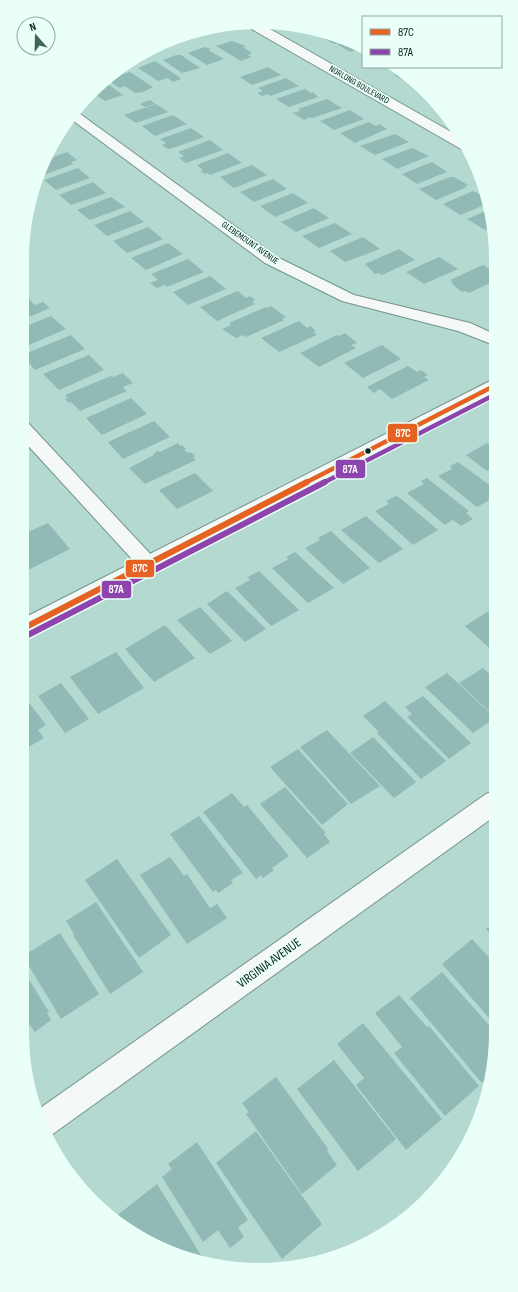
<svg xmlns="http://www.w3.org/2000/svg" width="518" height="1292" viewBox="0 0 518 1292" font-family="'Sofia Sans Condensed',sans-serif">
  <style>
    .building { fill: #91bab6 }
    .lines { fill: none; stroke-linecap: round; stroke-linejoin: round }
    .minor-casing { stroke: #74938c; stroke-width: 2 }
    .tertiary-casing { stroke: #74938c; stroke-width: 2 }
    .minor { fill: #f4f9f8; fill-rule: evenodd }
    .tertiary { fill: #f4f9f8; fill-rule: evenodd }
    .bus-1-far1-casing { stroke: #ebfff9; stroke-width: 7 }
    .bus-1-casing { stroke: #ebfff9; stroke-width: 9 }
    .bus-2-far1-casing { stroke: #ebfff9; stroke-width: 7 }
    .bus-2-casing { stroke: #ebfff9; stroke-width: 9 }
    .bus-1-far1 { stroke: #e66222; stroke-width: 4.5 }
    .bus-1 { stroke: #e66222; stroke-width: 6 }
    .bus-2-far1 { stroke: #8e44ad; stroke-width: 4.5 }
    .bus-2 { stroke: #8e44ad; stroke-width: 6 }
    .bus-dot { fill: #05231d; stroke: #ebfff9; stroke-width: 1.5 }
    .labels { text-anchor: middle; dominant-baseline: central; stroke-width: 3.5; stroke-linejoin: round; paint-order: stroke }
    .far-street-label { font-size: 9px; fill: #05231d; stroke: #ebfff9 }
    .near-street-label { font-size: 13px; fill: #05231d; stroke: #ebfff9 }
    .line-badge { stroke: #ebfff9; stroke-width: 1.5 }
    .badge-label { font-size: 11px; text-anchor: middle; font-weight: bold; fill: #fff }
  </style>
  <rect width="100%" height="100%" fill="#b3d9d0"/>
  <path class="building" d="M336,35l10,5 -12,4 -9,-5z
    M347,40l15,8 -12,4 -13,-8z
    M232,41l14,5 -3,1 9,6 -4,2 3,2 -10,4 -25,-15z
    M205,47l6,2 -3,1 16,9 -17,6 -19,-12z
    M176,55h5l19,13 -18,5 -19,-13z
    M155,61l21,14 5,4 -8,3 -5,-4 -10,3 -20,-13z
    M268,67l13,8 -29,10 -12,-8z
    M130,72l23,15 -10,5 -8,1 -10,-7 -5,2 -11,-7 5,-4z
    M403,72l10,10 -5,1 -14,-8z
    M286,78l13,8 -29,10 -2,-2 -6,2 -5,-3 6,-2 -5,-3z
    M106,84v-1l17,12 -18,6 -12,-8z
    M417,85l11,10h-2l-15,-8z
    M305,89l6,4 2,-1 5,5 -29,10 -13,-8z
    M327,99l15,9 -30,10 -2,-1 -6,3 -11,-7 7,-2 -2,-2z
    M150,100l5,4 -10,3 -5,-3z
    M156,104l12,8 -32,11 -12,-8z
    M350,110l14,9 -30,11 -14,-9z
    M173,115l14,9 -32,12 -13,-10z
    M369,122l7,4 3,-2 8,5 -32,14 -15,-10z
    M191,128l13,9 -31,11 -5,1 -6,-4 4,-2 -6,-4z
    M395,134l14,8 -34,13 -15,-9z
    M210,140l13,10 -37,13 -7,-5 5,-2 -6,-4z
    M412,148l17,8 -32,13 -15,-10z
    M67,152l10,8 -6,2 2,2 -35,13 10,-18z
    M228,153l14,10 -32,12 -3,-2 -2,1 -5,-3 3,-1 -6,-5z
    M432,162l15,10 -30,12 -15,-10z
    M252,165l15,10 -33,13 -14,-11z
    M78,168l12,10 -34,12 -12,-10z
    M450,177h4l14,8 -3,1 2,1 -31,13 -17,-11z
    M273,179l14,10 -33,13 -14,-10z
    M93,182l13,11 -35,12 -12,-10z
    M473,191l11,5 3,8 -27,11 -17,-11z
    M293,193l15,10 -33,14 -15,-11z
    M111,197l14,10 -35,13 -13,-10z
    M314,208l15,10 -33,14 -15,-10z
    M488,210l5,16 -8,4 -18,-11z
    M130,211l14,11 -37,14 -13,-11z
    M335,223l17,11 -33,14 -17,-12z
    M148,227l15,12 -36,14 -14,-12z
    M363,237l17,12 -35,13 -15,-11z
    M168,243l15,11 -37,16 -15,-12z
    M399,249l16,11 -33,15 -3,-2 -4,1 -10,-10z
    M439,257l19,12 -34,15 -18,-12z
    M188,259l16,13 -37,15 -2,-2 -8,3 -7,-5 8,-3 -7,-6z
    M483,265l11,7v9l-25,12 -4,-2 -3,1 -11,-9 2,-1 -3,-2z
    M210,276l16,13 -38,16 -15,-13z
    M238,291l8,7 4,-2 5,4 -3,2 3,2 -38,17 -17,-14z
    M28,298l7,7 8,-3 7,6 -28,12v-19z
    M271,306l15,11 -4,2 2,1 -38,17 -3,-2 -7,3 -14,-9 9,-4 -2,-2 37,-16 2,1z
    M51,316l15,13 -44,19v-20z
    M299,321l8,7 4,-2 5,5 -3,1 4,3 -38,17 -18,-14z
    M345,333l12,10 -6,2 5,3 -37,19 -19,-14 37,-18 2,1z
    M71,335l14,14 -50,21 -11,-13 4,-2 -1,-2z
    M382,345l19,14 -38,19 -19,-15z
    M89,355l15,15 -45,20 -16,-16z
    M408,366l9,6 4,-2 7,5 -4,2 5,3 -37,19 -12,-10 -6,4 -7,-6z
    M123,373l10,10 -10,4 4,4 -47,20 -9,-9 -2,1 -4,-4 3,-1 -3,-3 46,-19 2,1z
    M131,398l16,16 -45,21 -16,-17z
    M154,421l16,16 -47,22 -15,-17z
    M178,443l2,3 2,-1 4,4 -2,1 4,3 3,-1 4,4 -2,2 3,2 -51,24 -16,-16 25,-13 -1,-1 5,-3 2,1z
    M487,443l8,6v17l-8,5 -21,-16z
    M458,462l37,27v8l-18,10 -39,-31 14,-7 -2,-3z
    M195,473l18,18 -36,18 -18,-19z
    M427,478l42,33 -3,2 7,6 -12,7 -8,-6 -8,5 -38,-32 17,-9 -3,-3z
    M396,496l4,2 38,32 -25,15 -38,-34 14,-7 -3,-3z
    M366,516l37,33 -24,14 -38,-33z
    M48,523l22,26 -48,24v-38z
    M331,531l39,37 -27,16 -38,-36 15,-8 -2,-2z
    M295,552l39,36 -26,15 -36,-35 17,-9 -3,-2z
    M259,571l40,39 -28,16 -36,-38 15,-8 -2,-3z
    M227,591l39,38 -21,13 -38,-38z
    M200,607l32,34 -22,13 -33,-34z
    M495,607v46l-30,-27z
    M165,625l30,33 -41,24 -29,-33z
    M116,652l28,36 -46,26 -28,-37z
    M483,668l12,11v38l-36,-34z
    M447,673l48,45 -22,15 -48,-46z
    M61,683l28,36 -24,14 -27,-37z
    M423,696l48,47 -22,16 -42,-42 5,-3 -7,-7z
    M27,700l19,25 -8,5 6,8 -22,13v-49z
    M385,701l61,60 -25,18 -44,-46 2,-1 -16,-16z
    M327,730l53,56 -29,18 -51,-57z
    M373,737l43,45 -22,16 -44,-45z
    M298,749l50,55 -26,21 -52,-58z
    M285,787l41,46 -2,1 6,8 -23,16 -47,-54z
    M232,793l12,14 3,-2 42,51 -17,12 2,2 -11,8 -2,-3 -5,4 -53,-67z
    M199,816l44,57 -12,7 2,3 -15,10 -2,-3 -3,2 -43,-58z
    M170,857l14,19 3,-2 23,34 7,-4 10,14 -40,26 -47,-69z
    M117,859l54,76 -32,23 -54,-78z
    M96,902l47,70 -33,22 -37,-59 1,-1 -8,-13z
    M496,922v18l-10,-11z
    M60,933l39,61 -38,25 -38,-63z
    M472,939l24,26v61l-54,-62z
    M22,968l27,44 -2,1 4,7 -16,12 -5,-7 -8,5z
    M442,972l54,61 -7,44 -7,6 -72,-85z
    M399,995l28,32 2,-1 50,60 -34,30 -51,-63 8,-6 -27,-34z
    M363,1023l79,96 -36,31 -50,-65 8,-7 -27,-34z
    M334,1060l62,79 -38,32 -61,-82z
    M276,1077l53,73 -2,1 10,14 -35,29 -56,-80 3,-2 -7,-9z
    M256,1131l66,93 -40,35 -66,-96z
    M197,1142l51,78 -10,7 6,10 -14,11 -12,-18 -15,12 -41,-65 10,-8 -4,-5z
    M157,1184l47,76 -63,-22 -26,-21z"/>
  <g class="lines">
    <g class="minor-casing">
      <path id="minor" d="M247,23l16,2 197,112 8,13 -7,-1 -213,-122z
        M76,111l201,146 77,38 116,28 24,11v11l-36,-14 -116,-30 -77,-38 -194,-144z
        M22,422l7,2 126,135 3,5 -3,5 -7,3 -7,-3 -119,-130z
        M495,791v25l-445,320 -14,-25 450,-317z"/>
    </g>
    <g class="tertiary-casing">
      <path id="tertiary" d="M494,380v13l-464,242 -8,2v-18l466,-237z"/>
    </g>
    <use href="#minor" class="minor"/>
    <use href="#tertiary" class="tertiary"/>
    <g class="bus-1-far1-casing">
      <path id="bus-1-far1" d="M305,483l189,-97"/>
    </g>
    <g class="bus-1-casing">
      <path id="bus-1" d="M22,629l285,-147"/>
    </g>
    <g class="bus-2-far1-casing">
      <path id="bus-2-far1" d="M323,483l171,-88"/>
    </g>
    <g class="bus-2-casing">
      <path id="bus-2" d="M26,636l299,-154"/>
    </g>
    <use href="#bus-1-far1" class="bus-1-far1"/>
    <use href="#bus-1" class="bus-1"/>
    <use href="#bus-2-far1" class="bus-2-far1"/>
    <use href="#bus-2" class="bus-2"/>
  </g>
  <circle class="bus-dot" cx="368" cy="451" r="3.5"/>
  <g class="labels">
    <g class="far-street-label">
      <text transform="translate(359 85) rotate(30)">NORLONG BOULEVARD</text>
      <text transform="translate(250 243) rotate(35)">GLEBEMOUNT AVENUE</text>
    </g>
    <g class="near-street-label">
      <text transform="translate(269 963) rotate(-36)">VIRGINIA AVENUE</text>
    </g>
  </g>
  <path d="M0 0H518V1292H0ZM259 29H259A230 230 0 0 1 489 259V1033A230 230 0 0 1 259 1263H259A230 230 0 0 1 29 1033V259A230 230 0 0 1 259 29Z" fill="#ebfff9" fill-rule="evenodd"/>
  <g class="line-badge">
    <rect x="387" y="423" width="31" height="20" rx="4" fill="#e66222"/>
    <rect x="335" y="459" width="31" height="20" rx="4" fill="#8e44ad"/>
    <rect x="125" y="559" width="30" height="19" rx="4" fill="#e66222"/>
    <rect x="101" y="580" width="31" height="19" rx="4" fill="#8e44ad"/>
  </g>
  <g class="badge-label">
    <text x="403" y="437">87C</text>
    <text x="350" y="473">87A</text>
    <text x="140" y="572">87C</text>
    <text x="116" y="593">87A</text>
  </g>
  <rect x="362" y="16" width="140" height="52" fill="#ebfff9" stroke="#8fa7a1"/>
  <rect x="370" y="29" width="20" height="6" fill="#e66222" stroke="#8fa7a1"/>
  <text x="398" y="36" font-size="12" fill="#05231d">87C</text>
  <rect x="370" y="49" width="20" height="6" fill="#8e44ad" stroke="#8fa7a1"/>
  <text x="398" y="56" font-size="12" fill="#05231d">87A</text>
  <g transform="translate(36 36) rotate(340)"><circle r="19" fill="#ebfff9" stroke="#8fa7a1"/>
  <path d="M0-3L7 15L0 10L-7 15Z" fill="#42635c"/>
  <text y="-6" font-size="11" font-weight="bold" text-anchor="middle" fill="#05231d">N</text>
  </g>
</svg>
